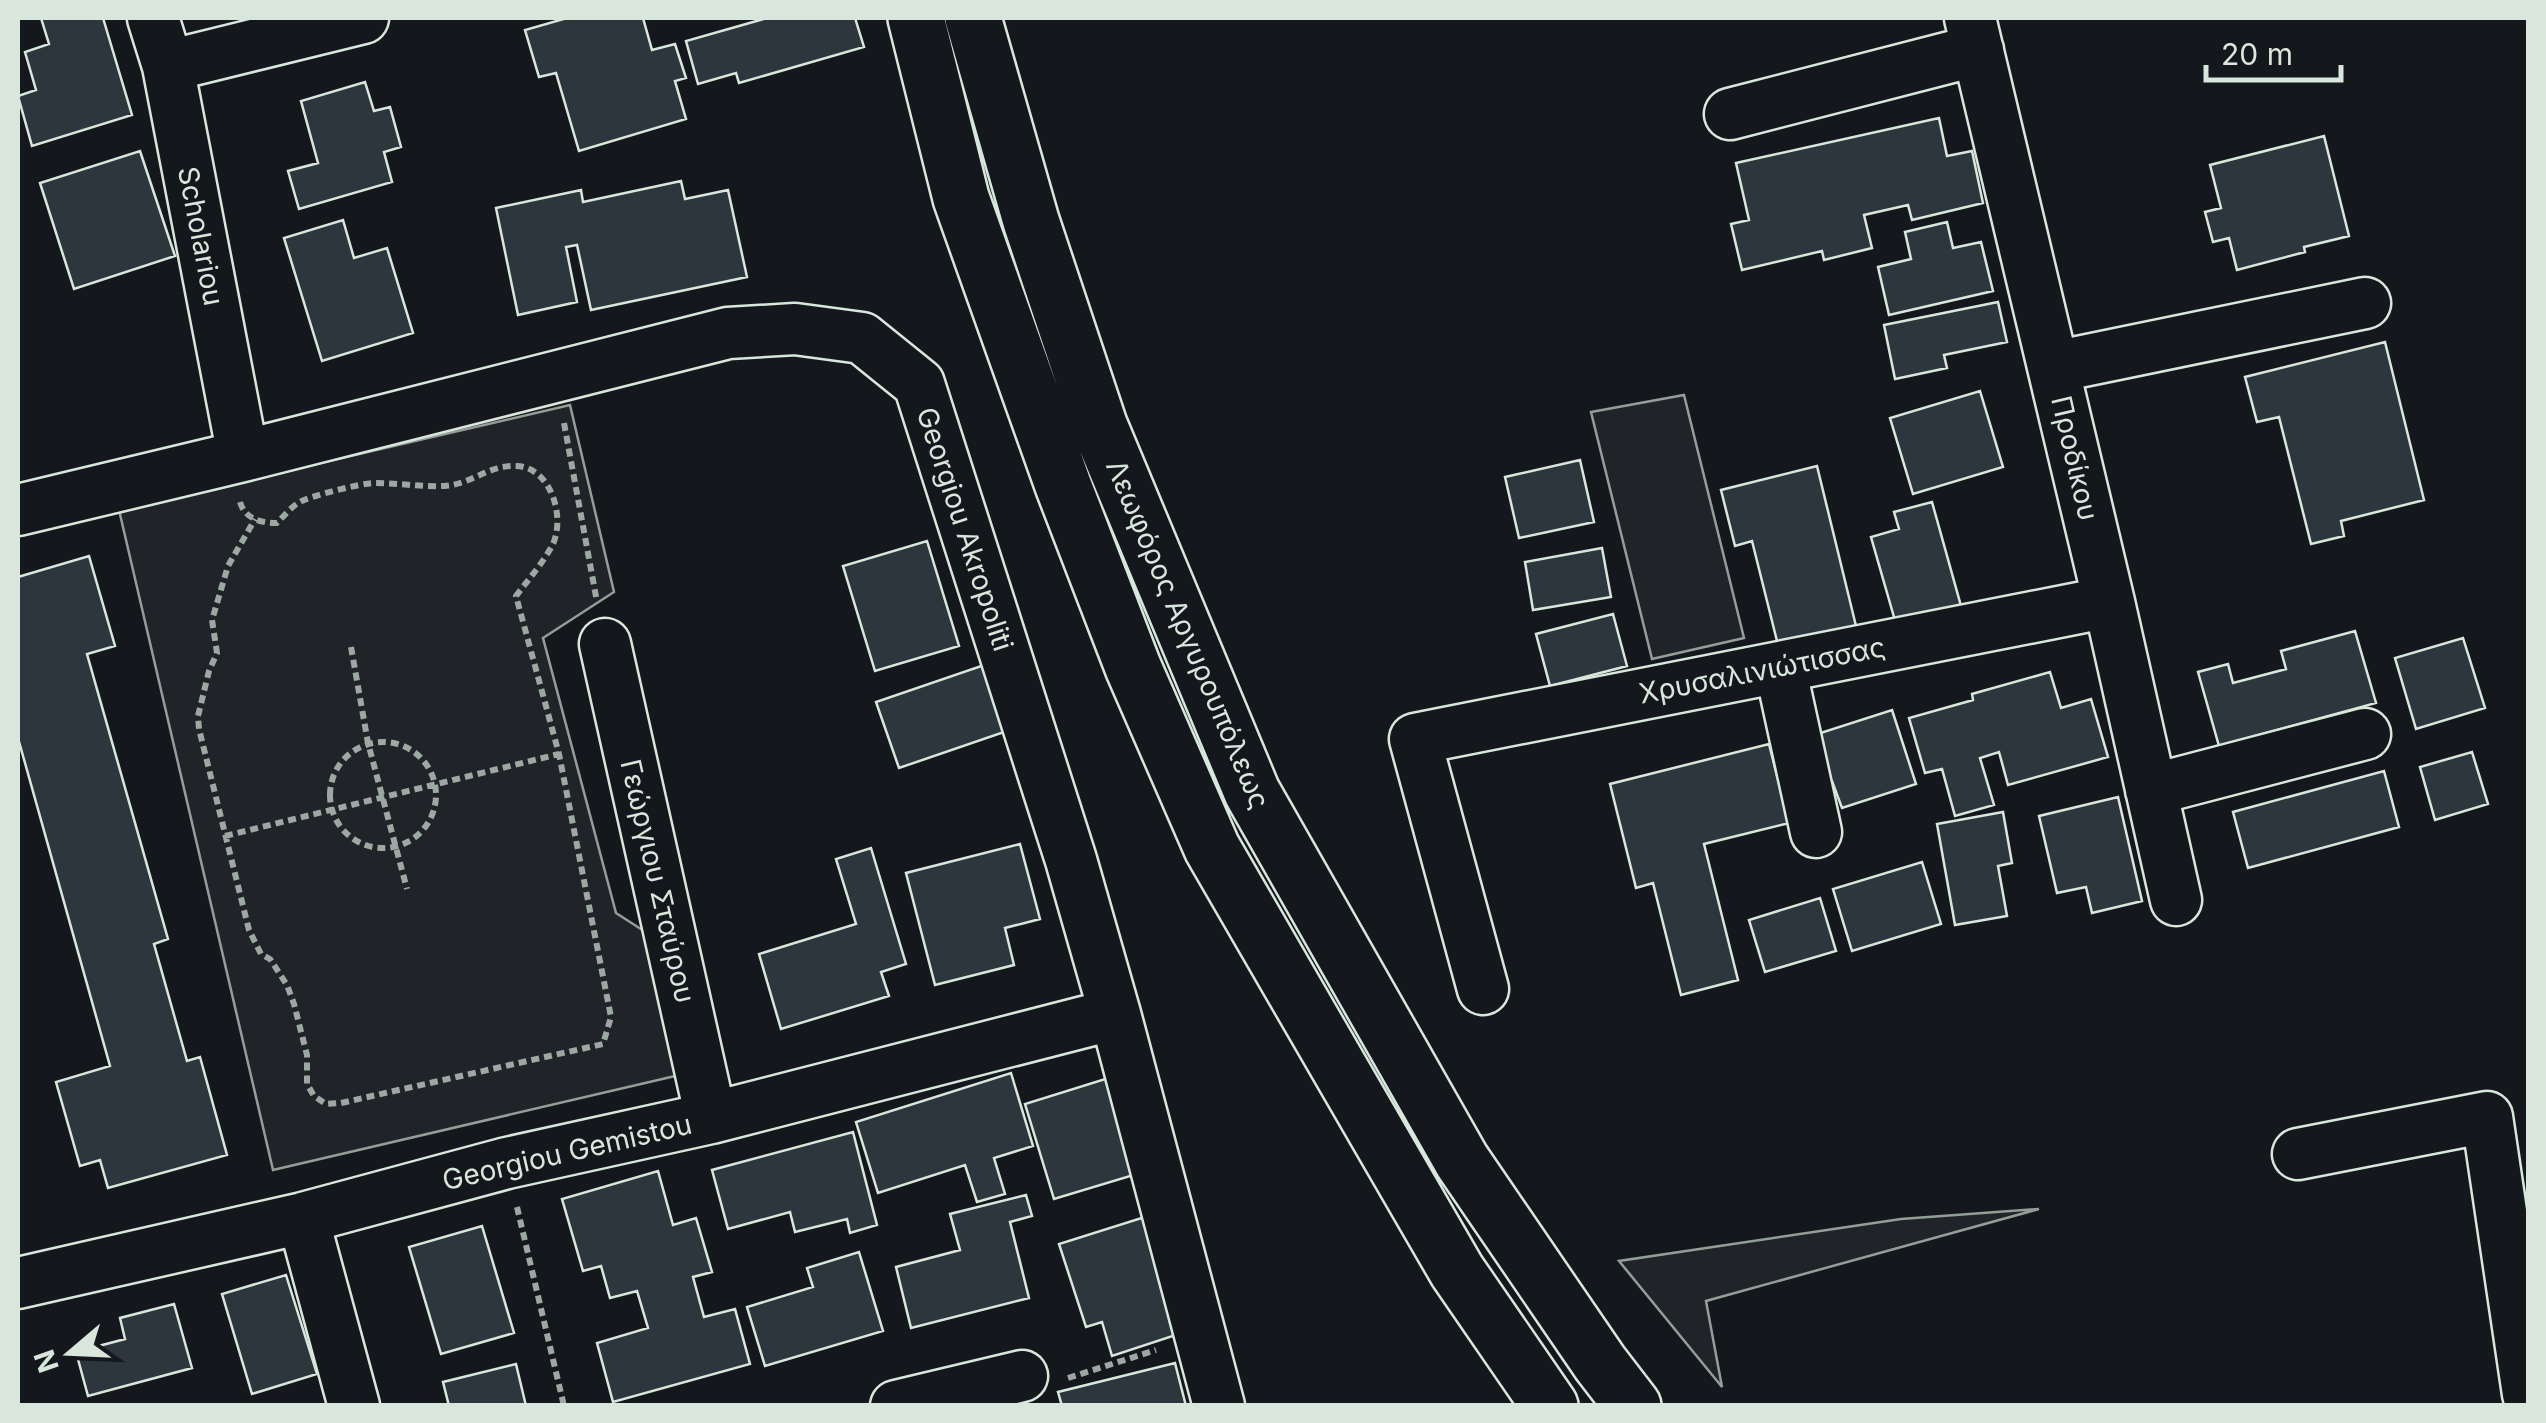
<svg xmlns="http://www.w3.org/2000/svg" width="2546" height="1423" viewBox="0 0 2546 1423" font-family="Inter,sans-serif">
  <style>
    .green { fill: #202428; stroke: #939e99; stroke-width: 2.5 }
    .building { fill: #2c363c; stroke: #d8e6dc; stroke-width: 2.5 }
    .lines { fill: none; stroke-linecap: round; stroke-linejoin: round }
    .minor-casing { stroke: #d8e6dc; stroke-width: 55 }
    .major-casing { stroke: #d8e6dc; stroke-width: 60 }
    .path { stroke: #9da8a2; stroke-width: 6; stroke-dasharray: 8 5; stroke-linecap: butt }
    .minor { stroke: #14181c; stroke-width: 50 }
    .major { stroke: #14181c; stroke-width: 55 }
    .labels { text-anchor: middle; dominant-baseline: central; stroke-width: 8; stroke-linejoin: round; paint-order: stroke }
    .street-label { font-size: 28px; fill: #d8e6dc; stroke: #14181c }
  </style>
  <rect width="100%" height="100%" fill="#14181c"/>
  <path class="green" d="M1684,395l60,243 -92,21 -61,-247z
    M570,405l44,187 -71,46 73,275 42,27 30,133 -415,97 -154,-660z
    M2039,1209l-333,92 16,86 -103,-126 282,-42z"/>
  <path class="building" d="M41,18h62l29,97 -100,31 -14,-50 18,-6 -11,-38 24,-8z
    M567,18h76l9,32 23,-6 11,34 -11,3 11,38 -107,32 -23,-78 -17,4 -14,-47z
    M767,18h88l9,29 -125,36 -3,-10 -38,11 -12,-43z
    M365,82l9,29 16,-4 11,40 -17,5 8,30 -93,27 -11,-38 30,-8 -17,-62z
    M1939,118l8,38 25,-5 11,52 -71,17 -4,-15 -44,10 8,33 -48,12 -2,-9 -80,19 -11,-46 18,-4 -13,-57z
    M2324,136l25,100 -45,11 1,5 -68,18 -8,-32 -16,4 -8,-30 16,-4 -11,-43z
    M140,151l35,105 -101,33 -34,-106z
    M681,181l4,18 43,-9 19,87 -156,33 -14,-65 -11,2 11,55 -59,13 -22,-107 85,-18 2,12z
    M343,220l11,38 33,-10 26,85 -91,28 -38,-123z
    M1947,222l6,26 28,-6 12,49 -104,24 -11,-48 33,-8 -6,-27z
    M1998,302l9,40 -63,13 3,13 -52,11 -11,-54z
    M2385,342l39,158 -83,21 3,15 -33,8 -32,-127 -22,5 -12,-45z
    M1980,391l23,76 -90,27 -23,-76z
    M1580,460l14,62 -75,16 -14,-61z
    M1817,466l39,160 -78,19 -26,-104 -17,5 -14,-56z
    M1932,502l29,104 -65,18 -25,-87 28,-8 -5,-17z
    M927,541l32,105 -84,25 -32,-105z
    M1602,548l9,49 -78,13 -8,-48z
    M89,556l26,90 -28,8 81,285 -14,5 33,117 13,-4 27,98 -119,33 -8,-28 -20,6 -24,-84 54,-16 -92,-328v-161z
    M1613,614l14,52 -77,20 -14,-52z
    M2355,631l21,72 -157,43 -21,-74 30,-8 5,19 53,-14 -5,-18z
    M2463,638l22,70 -69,21 -21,-71z
    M987,664l23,66 -111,38 -23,-66z
    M2050,672l11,36 30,-9 17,58 -100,28 -9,-33 -19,6 14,47 -39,11 -13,-47 -17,4 -16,-55 64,-18 -1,-6z
    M1892,710l24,74 -74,24 -10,-27 -9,3 -15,-47z
    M1769,744l20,79 -85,21 34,136 -57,15 -28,-112 -17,5 -26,-104z
    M2472,752l16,52 -53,16 -15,-53z
    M2384,771l15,56 -151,41 -15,-56z
    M2118,797l24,104 -50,12 -6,-26 -29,6 -18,-77z
    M2003,812l9,51 -14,3 9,50 -52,9 -18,-101z
    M1020,844l20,75 -35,9 9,37 -79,20 -29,-112z
    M871,848l35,116 -25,8 8,24 -108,33 -22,-75 97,-30 -20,-65z
    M1922,862l19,62 -89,27 -19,-62z
    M1820,898l16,53 -71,21 -16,-52z
    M1011,1073l22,73 -39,12 11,36 -28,8 -12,-37 -87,28 -22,-71z
    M1118,1075l29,96 -93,28 -29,-95z
    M853,1132l24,93 -27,8 -3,-14 -52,13 -5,-20 -62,17 -16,-59z
    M658,1171l15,54 23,-7 16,54 -19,5 11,40 31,-8 15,55 -137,38 -16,-59 51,-15 -11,-37 -27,7 -9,-32 -18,5 -21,-72z
    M1026,1195l6,21 -22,6 19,76 -118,30 -15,-61 64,-17 -10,-36z
    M1151,1215l37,116 -76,25 -10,-34 -16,5 -27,-83z
    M482,1226l32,107 -73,21 -32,-107z
    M859,1252l24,79 -118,35 -18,-59 66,-20 -6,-19z
    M286,1275l31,99 -65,20 -30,-100z
    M174,1304l18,64 -104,28 -12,-44 49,-13 -5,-21z
    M1175,1363l11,43h-124l-4,-14z
    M516,1364l10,42h-77l-6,-24z"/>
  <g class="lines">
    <g class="minor-casing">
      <path id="minor" d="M153,18l15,48 75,390
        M1970,18l139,584 67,298
        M168,66l195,-48
        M1730,114l248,-64
        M2054,367l311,-64
        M18,510l225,-54 485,-123 67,-4 67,9 57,46 152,476 44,154 104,392
        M605,644l106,474
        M1780,667l36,165
        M2151,790l214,-56
        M1483,989l-68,-250 694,-137
        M2298,1154l189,-37 41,277
        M303,1218l51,188
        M18,1283l285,-65 204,-55 204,-45 404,-104
        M896,1406l126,-30"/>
    </g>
    <g class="major-casing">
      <path id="major" d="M916,18l45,180 102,287 70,182 79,181 245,423 93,135
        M973,18l58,203 68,204 153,367 210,369 138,202 33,43"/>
    </g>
    <path class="path" d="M564,423l33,179
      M240,502c5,17 21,21 37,21 7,-7 15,-17 23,-21 10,-6 62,-19 74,-19 23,0 47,4 70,3 26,-1 46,-22 73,-20 35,2 49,53 35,80 -10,18 -24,34 -36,50l43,158 52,263 -8,27 -262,59 -15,1 -12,-8 -7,-12v-29l-13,-51 -7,-19 -17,-26 -9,-5 -12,-24 -50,-201 -1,-13 11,-45 8,-18 -5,-33 16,-54 27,-47
      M351,647l17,96 39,146
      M330 795a53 53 0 1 1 106 0a53 53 0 1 1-106 0Z
      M225,836l334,-82
      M517,1207l47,199
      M1068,1378l88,-28"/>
    <use href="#minor" class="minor"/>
    <use href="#major" class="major"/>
  </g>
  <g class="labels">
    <g class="street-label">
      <text transform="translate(201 236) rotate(79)">Scholariou</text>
      <text transform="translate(2075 458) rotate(77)">Προδίκου</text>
      <text transform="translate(965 529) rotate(72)">Georgiou Akropoliti</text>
      <text transform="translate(1188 634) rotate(67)">Λεωφόρος Αργυρουπόλεως</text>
      <text transform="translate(1762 670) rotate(-11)">Χρυσαλινιώτισσας</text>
      <text transform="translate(658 881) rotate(77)">Γεώργιου Σταύρου</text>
      <text transform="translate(567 1152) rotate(-13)">Georgiou Gemistou</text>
    </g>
  </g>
  <rect width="2546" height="1423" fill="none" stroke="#d8e6dc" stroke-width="40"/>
  <g transform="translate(70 1353) rotate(251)" stroke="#14181c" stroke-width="8" paint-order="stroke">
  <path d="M0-8L18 38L0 25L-18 38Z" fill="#d8e6dc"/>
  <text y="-15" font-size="28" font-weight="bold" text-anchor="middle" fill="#d8e6dc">N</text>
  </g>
  <path d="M2206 65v15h135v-15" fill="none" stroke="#d8e6dc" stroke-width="5"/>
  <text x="2221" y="65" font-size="30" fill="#d8e6dc" stroke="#14181c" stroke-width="8" paint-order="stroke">20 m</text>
</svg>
